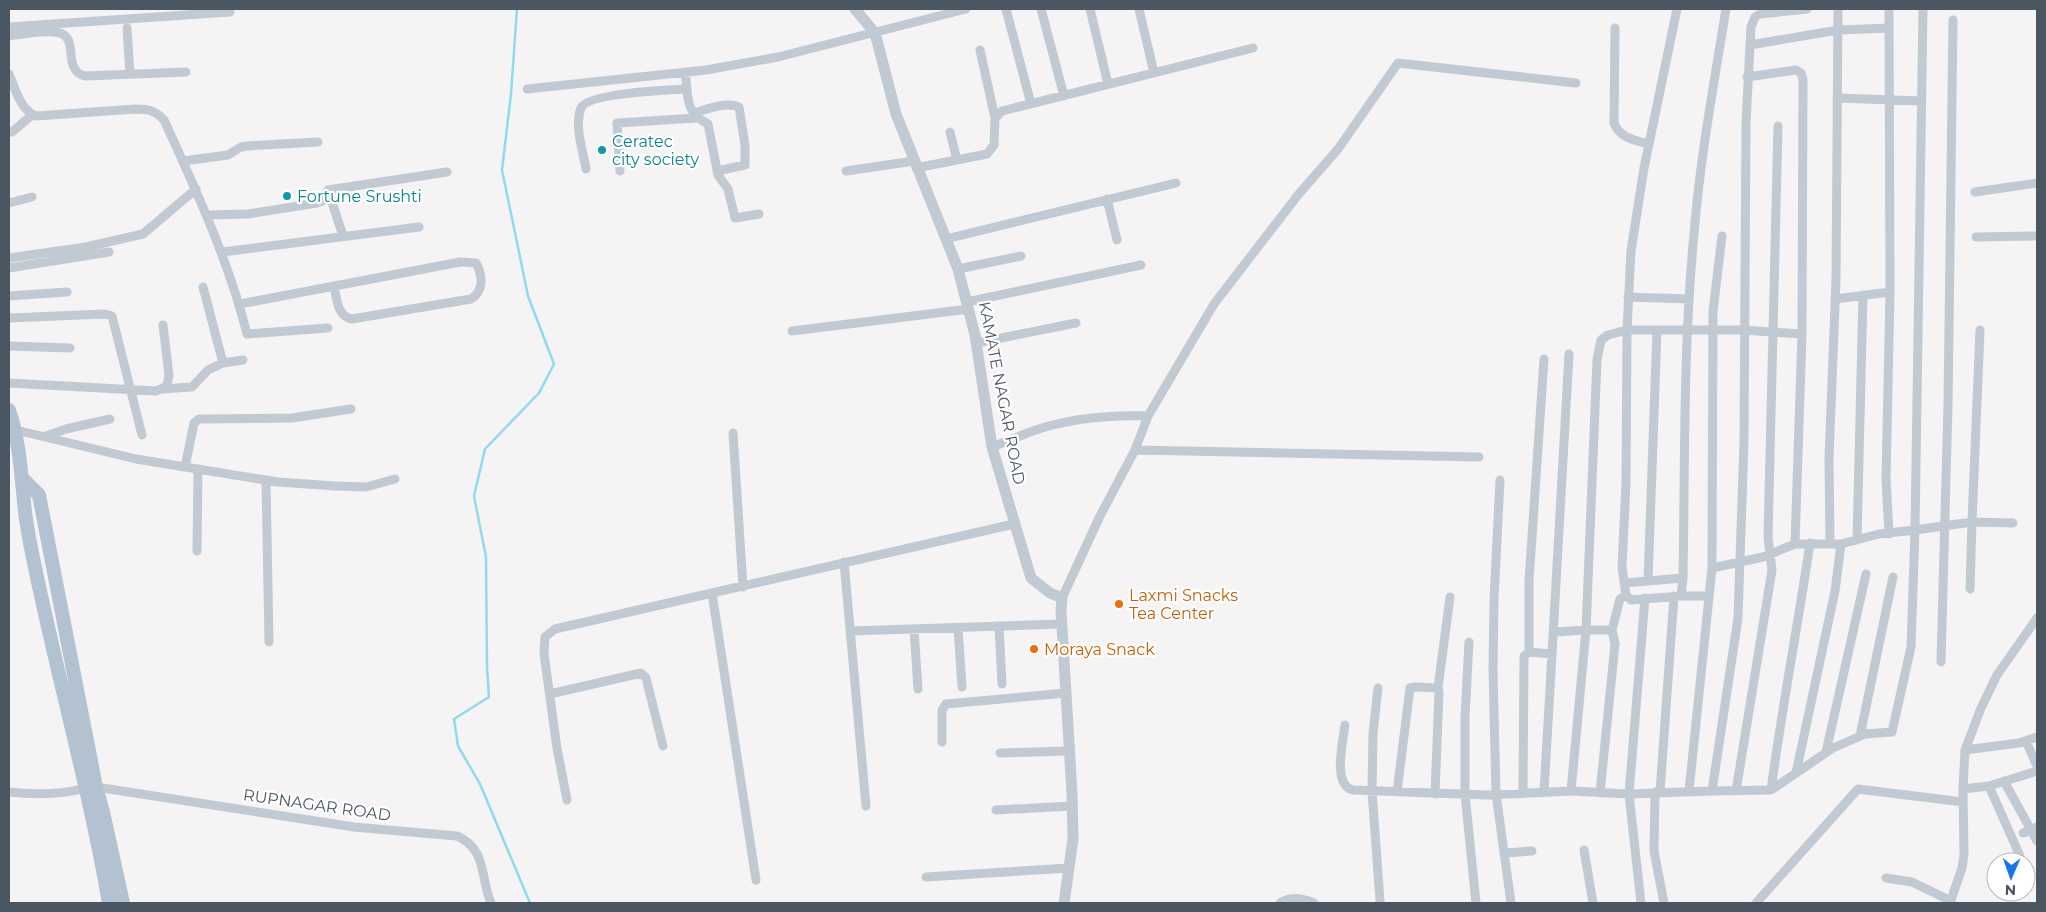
<svg xmlns="http://www.w3.org/2000/svg" width="2046" height="912" viewBox="0 0 2046 912" font-family="Montserrat,sans-serif">
  <style>
    .lines { fill: none; stroke-linecap: round; stroke-linejoin: round }
    .stream { stroke: #90daee; stroke-width: 2.5 }
    .minor { stroke: #c1cad2; stroke-width: 9 }
    .tertiary { stroke: #c1cad2; stroke-width: 11 }
    .primary { stroke: #b3c2d1; stroke-width: 14 }
    .culture-dot { fill: #0f9aa8; stroke: #fff; stroke-width: 2 }
    .food-dot { fill: #e8710a; stroke: #fff; stroke-width: 2 }
    .labels { text-anchor: middle; dominant-baseline: central; stroke-width: 4.5; stroke-linejoin: round; paint-order: stroke }
    .culture-label { font-size: 16px; fill: #0d838f; stroke: #fff; text-anchor: start }
    .street-label { font-size: 16px; fill: #4a5661; stroke: #fff }
    .food-label { font-size: 16px; fill: #c56008; stroke: #fff; text-anchor: start }
  </style>
  <rect width="100%" height="100%" fill="#f5f3f3"/>
  <g class="lines">
    <path class="stream" d="M517,9l-6,85 -9,76 26,126 26,68 -15,29 -54,56 -11,47 12,61 1,111 2,29 -35,22 4,27 22,38 50,119"/>
    <path class="minor" d="M1006,9l25,95
      M1041,9l23,87
      M1090,9l18,75
      M1139,9l15,64
      M1677,9l-33,159 -13,83 -4,79 -1,153 -4,84 4,28 5,5 50,-4h28
      M1889,9l1,283 -4,187 3,55
      M9,27l221,-15
      M127,28l3,46
      M1615,28l-1,95c6,15 20,17 35,21
      M9,36c13,-2 38,-7 51,-3 20,7 1,36 25,43l101,-4
      M1750,45l88,-15 51,-2
      M980,50l15,68
      M685,72c4,24 -2,39 23,52l10,51 10,14 7,29 24,-4
      M9,74c6,14 11,36 27,42l99,-7c13,0 20,1 29,11 32,70 64,139 83,214l81,-6
      M1747,77l49,-7 5,3 2,6 -1,255
      M527,89l179,-19 72,-13 188,-48
      M1837,98l84,3
      M693,113c13,-3 33,-12 46,-6l6,38v20l-28,6
      M9,132h3l20,-17
      M950,132l7,28
      M183,161l45,-6 13,-8 6,-1 71,-4
      M916,168l71,-14 7,-9 1,-27 7,-7 251,-63
      M586,169c-3,-18 -12,-43 -5,-61 6,-15 88,-18 106,-19
      M620,171l-3,-48 79,-5
      M846,171l68,-10
      M328,190l15,46
      M1975,192l62,-9
      M1107,199l10,41
      M9,203l23,-6
      M208,215l40,-1 69,-11 5,-2 6,-11 119,-18
      M1976,237l61,-1
      M946,239l230,-56
      M222,252l197,-25
      M9,258l77,-11 57,-13 53,-45
      M9,268l100,-16
      M958,269l63,-13
      M203,287l20,76
      M9,296l58,-4
      M1628,297l61,2
      M1835,299l55,-7
      M967,302l174,-37
      M240,304l220,-42 16,1c7,13 8,28 -5,36l-119,20c-15,-3 -15,-20 -18,-33
      M9,318l96,-4 7,2 30,119
      M792,331l177,-22
      M976,343l100,-20
      M9,346l61,2
      M9,383l147,8 11,-5 2,-11 -6,-50
      M162,389l30,-2 16,-17 15,-7 20,-3
      M16,430l120,29 142,23 57,4 31,1 29,-8
      M733,433l10,154
      M46,436l20,-7 44,-10
      M992,447c14,-5 27,-11 41,-16 37,-13 76,-16 115,-15
      M1135,450l344,7
      M185,467l9,-44 5,-4 93,-1 59,-9
      M266,480l3,162
      M1500,480l-6,119 -1,71 3,124 15,109
      M1857,540l6,-245
      M1830,543l-1,-85 7,-178 2,-271
      M197,551l1,-82
      M844,562l22,244
      M1712,568l1,-257 9,-75
      M1683,578c2,-114 0,-230 11,-344 6,-75 20,-151 32,-225
      M1648,581l9,-251
      M1624,583l59,-5 -2,18
      M1970,589l2,-67 41,1
      M1062,598l38,-82 35,-66 13,-34 66,-112 84,-109 40,-46 60,-86 178,20
      M999,626l3,58
      M958,628l4,59
      M914,629l4,60
      M1612,630l8,-31 6,-4
      M850,631l212,-7
      M1554,632l32,-2 11,-270 4,-20 7,-5 19,-5h115l60,4 -7,210
      M1469,642l-4,75v77l11,109
      M1552,654l17,-300
      M1941,662l7,-257 5,-385
      M1378,688l-5,45 -1,58 8,110
      M1438,688l12,-91
      M550,694l91,-21 5,5 17,68
      M1345,725c-2,17 -13,60 8,65l134,5 84,-4 58,3 83,-3 26,-173 6,-176 2,-319 5,-96 4,-10 5,-3 47,-5
      M1860,736l33,-159
      M2026,741l11,25
      M942,742v-32l4,-6 120,-11
      M1965,750l54,-7 18,-6
      M1826,752l40,-178
      M1000,753l68,-2
      M1796,773l39,-182 6,-47
      M2004,781l33,60
      M1989,786l48,-15
      M96,787l258,40 103,9c30,13 23,41 34,67
      M1963,789l26,-3 31,70
      M1771,790c11,-83 27,-165 39,-247
      M1571,791l15,-161h26l3,14 -15,149
      M1689,791l23,-223 51,-11 32,-13h46l38,-10 36,-4 8,-521
      M1712,791l59,-1 62,-42 32,-14 27,-2 19,-85 4,-117 57,-8 8,-192
      M1736,791l36,-221 -4,-33 10,-411
      M9,792c27,3 51,3 77,-4
      M1397,792l13,-104 5,-1 23,1 1,4 -4,102
      M1544,792l8,-138 -23,-2v-71l15,-222
      M1655,792l-1,59 10,52
      M1660,792l14,-196
      M1523,793l1,-137 5,-4
      M567,800l-10,-52 -13,-94 1,-17 10,-8 157,-36
      M996,810l76,-4
      M2023,833l14,-6
      M1584,850l9,53
      M1504,853l28,-2
      M926,877l143,-9
      M1886,878l26,4 39,19
      M756,880l-44,-287 302,-69
      M1280,903c11,-7 22,-5 34,0
      M1641,903l-12,-109 16,-196
      M1756,903l102,-114 105,13
      M1950,903l12,-35 2,-13 -1,-66 2,-39 16,-42 16,-33 40,-57"/>
    <path class="tertiary" d="M855,9l20,24 21,81 62,155 17,66 17,112 39,131 19,15 12,5 -1,13 11,182 1,46 -9,64"/>
    <path class="primary" d="M9,410c10,29 12,61 15,92 2,25 8,51 13,75 23,109 53,216 72,326
      M23,479l16,16 57,292 7,25 20,91"/>
  </g>
  <g class="culture-dot">
    <circle cx="602" cy="150" r="5"/>
    <circle cx="287" cy="196" r="5"/>
  </g>
  <g class="food-dot">
    <circle cx="1119" cy="604" r="5"/>
    <circle cx="1034" cy="649" r="5"/>
  </g>
  <g class="labels">
    <g class="culture-label">
      <text x="612" y="141">Ceratec<tspan x="612" dy="18">city society</tspan></text>
      <text x="297" y="196">Fortune Srushti</text>
    </g>
    <g class="street-label">
      <text transform="translate(1002 393) rotate(79)">KAMATE NAGAR ROAD</text>
      <text transform="translate(317 805) rotate(8)">RUPNAGAR ROAD</text>
    </g>
    <g class="food-label">
      <text x="1129" y="595">Laxmi Snacks<tspan x="1129" dy="18">Tea Center</tspan></text>
      <text x="1044" y="649">Moraya Snack</text>
    </g>
  </g>
  <rect width="2046" height="912" fill="none" stroke="#4a5661" stroke-width="20"/>
  <g transform="translate(2011 877) rotate(182)"><circle r="24" fill="#ffffff" stroke="#b7bbc0"/>
  <path d="M0-4L9 19L0 12L-9 19Z" fill="#1a73e8"/>
  <text y="-8" font-size="14" font-weight="bold" text-anchor="middle" fill="#4a5661">N</text>
  </g>
</svg>
